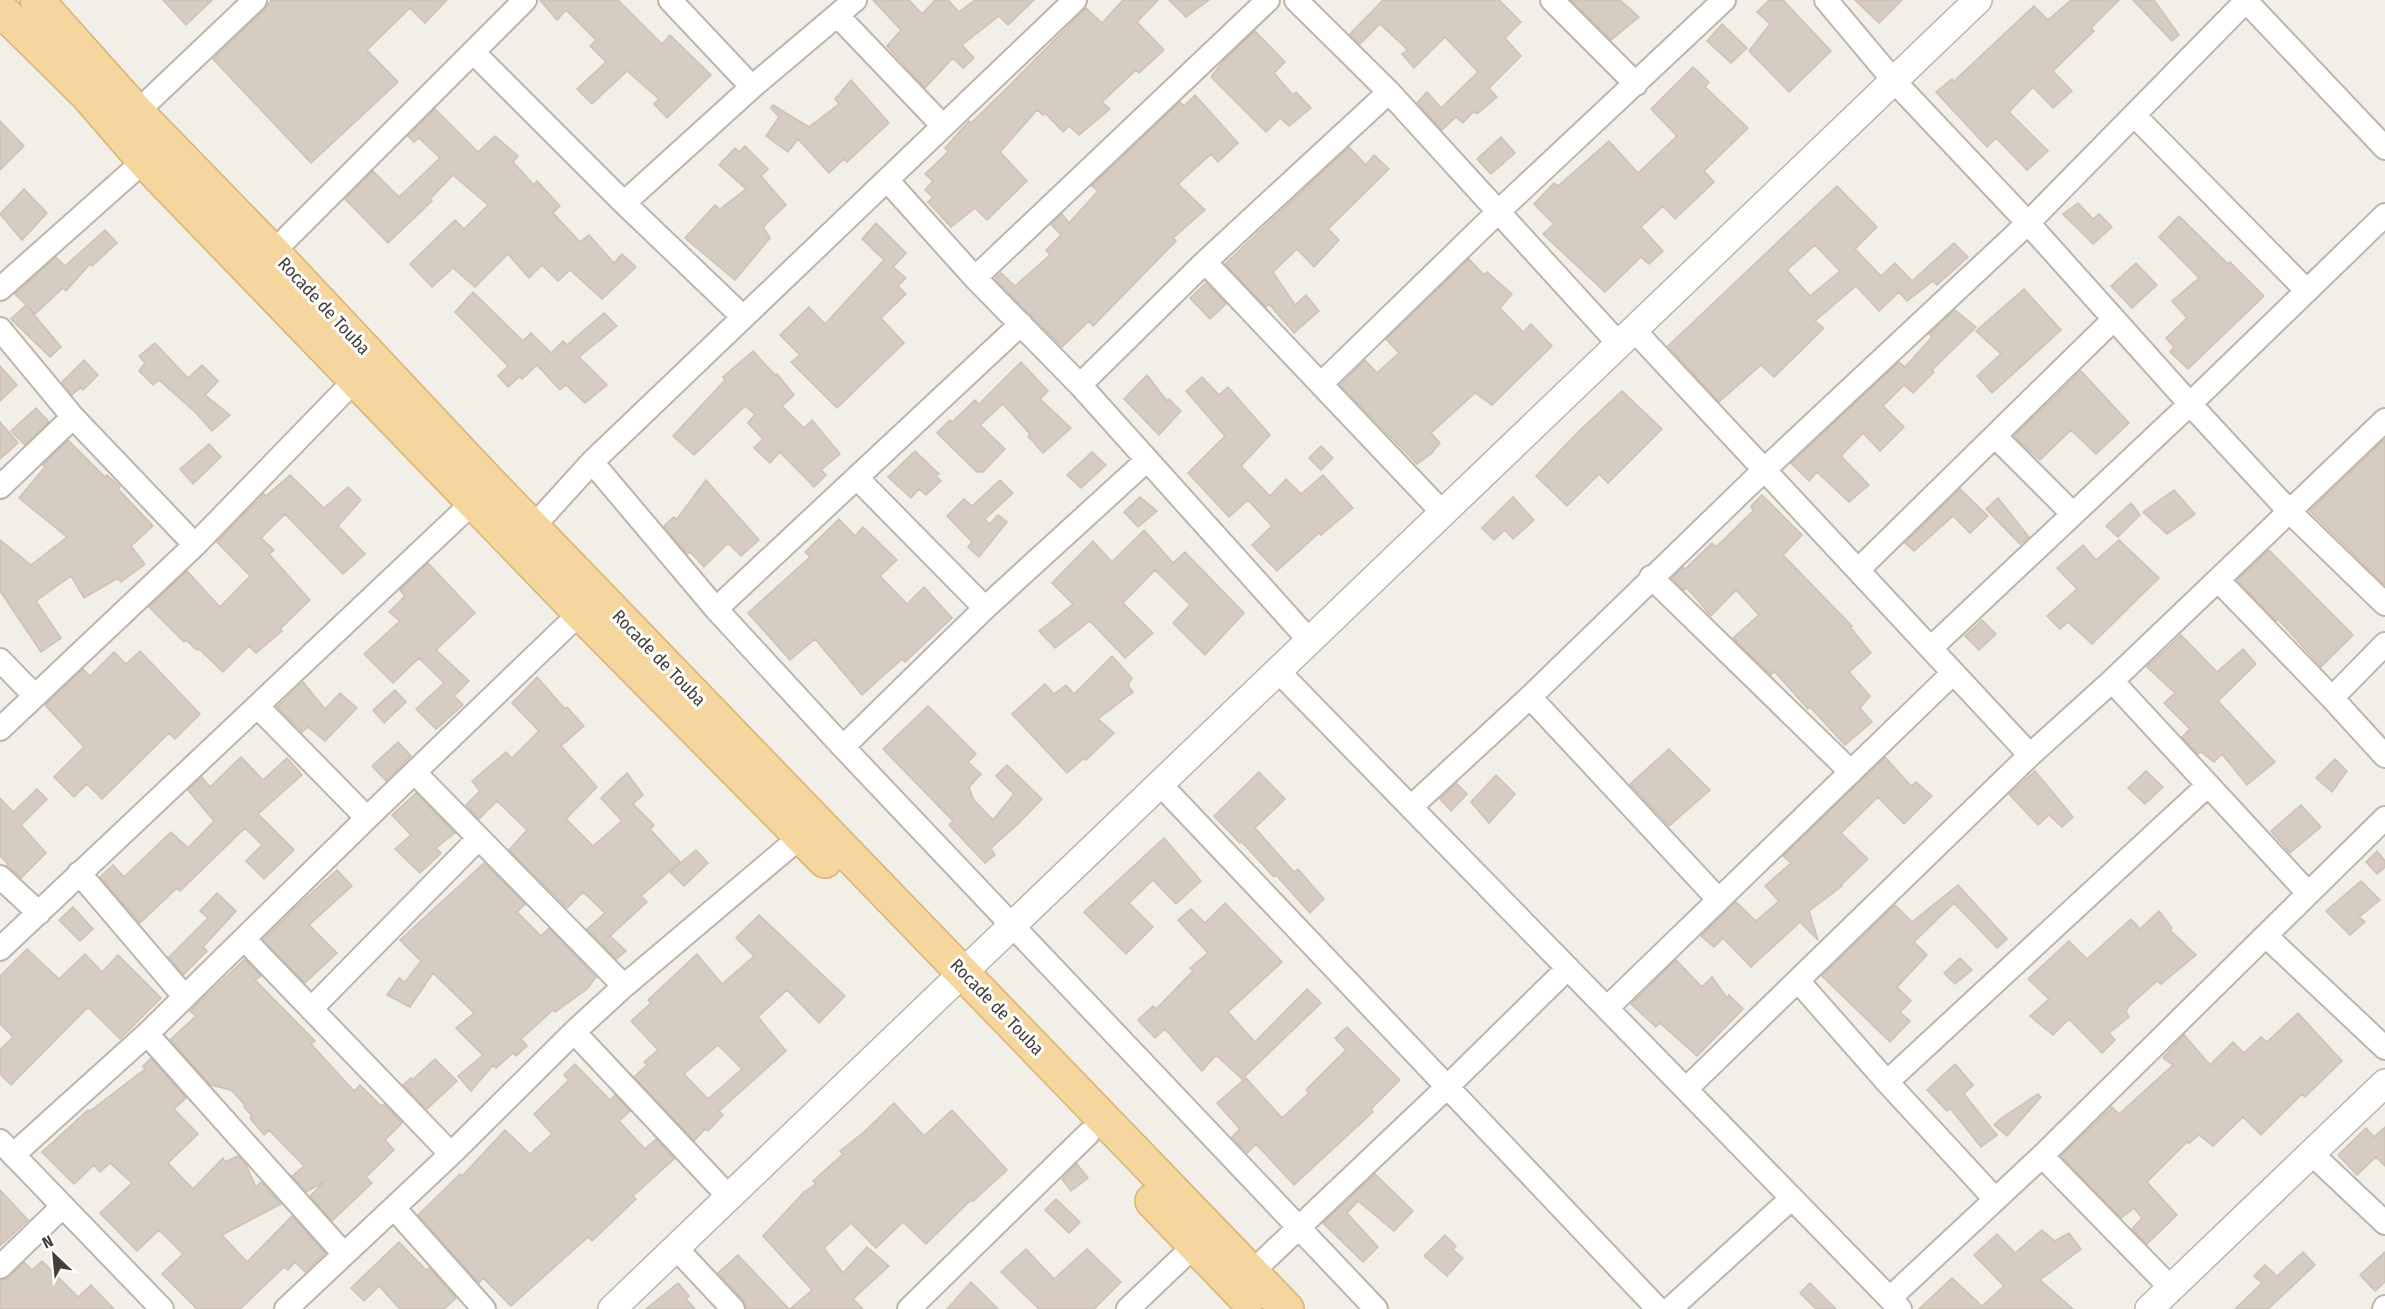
<svg xmlns="http://www.w3.org/2000/svg" width="2385" height="1309" viewBox="0 0 2385 1309" font-family="'Fira Sans Condensed',sans-serif">
  <style>
    .building { fill: #d6ccc1; stroke: #cdc1b2; stroke-width: 1.5; fill-rule: evenodd }
    .lines { fill: none; stroke-linecap: round; stroke-linejoin: round }
    .minor-casing { stroke: #bdb5ab; stroke-width: 26 }
    .tertiary-casing { stroke: #bdb5ab; stroke-width: 30 }
    .primary-casing { stroke: #d9b26f; stroke-width: 36 }
    .minor { stroke: #fff; stroke-width: 22 }
    .tertiary { stroke: #fff; stroke-width: 27 }
    .primary { stroke: #f5d69e; stroke-width: 33 }
    .labels { text-anchor: middle; dominant-baseline: central; stroke-width: 6; stroke-linejoin: round; paint-order: stroke }
    .street-label { font-size: 18px; fill: #453e37; stroke: #fff }
  </style>
  <rect width="100%" height="100%" fill="#f2eee8"/>
  <path class="building" d="M163,0h49l-26,25z
    M271,0h176l-22,23 -15,-15 -43,42 31,32 -87,81 -98,-104 51,-49z
    M540,0h78l44,44 8,-9 41,40 -44,43 -13,-14 5,-5 -32,-28 -35,33 -15,-15 29,-27 -16,-16 6,-6 -30,-30 -9,10z
    M873,0h36l13,14 13,-14h13l11,12 16,-12h59l-26,25 -9,-9 -37,29 12,13 -11,10 -10,-10 -28,30 -38,-42 14,-16z
    M1123,0h35l-21,22 27,28 -25,23 -3,-3 -34,32 8,7 -31,26 -10,-9 -6,6 -18,-19 -2,2 -6,-5 -37,42 27,29 -40,39 -12,-12 -24,19 -23,-25 5,-5 -8,-7 8,-9 -8,-7 23,-22 -3,-4 24,-27 2,2 40,-39 75,-76 16,15z
    M1169,0h40l-23,17z
    M1383,0h116l22,22 -16,16 16,18 -32,32 8,9 -20,17 -3,-3 -11,12 -7,-6 -14,13 -25,-27 10,-11 14,16 37,-36 -33,-35 -31,31 -12,-14 6,-4 -28,-26 -20,20 -10,-10z
    M1571,0h49l19,17 -28,23z
    M1769,0h14l48,51 -42,41 -40,-41 21,-27 -13,-12z
    M1855,0h47l-23,23z
    M2071,0h48l-28,28 3,3 -41,40 19,20 -19,17 -20,-21 -24,25 39,39 -21,19 -31,-32 -9,9 -51,-55 16,-13 2,2 80,-75 14,14z
    M2133,0h21l25,35 -7,6z
    M1722,24l25,24 -16,15 -24,-22z
    M1255,31l30,31 -11,11 19,22 3,-3 15,16 -22,18 -9,-8 -14,14 -55,-55 15,-19z
    M1693,67l16,15 -4,5 43,41 -44,43 10,11 -39,37 -12,-13 -22,21 22,24 -14,13 -8,-7 -36,35 -62,-58 11,-10 -20,-20 20,-21 4,3 51,-45 29,32 39,-37 -26,-27z
    M851,80l38,43 -42,39 -3,-3 -15,14 -31,-34 -10,13 -22,-16 13,-19 -8,-9 2,-3 36,22 30,-23 -4,-5z
    M1195,95l43,48 -20,19 -7,-8 -33,30 27,26 -32,28 3,3 -83,85 -4,-5 -27,26 -67,-68 6,-6 14,13 35,-31 -4,-5 15,-15 -10,-11 11,-10 7,9 29,-32 -6,-5 88,-84 4,4z
    M435,109l43,43 17,-16 23,20 -5,6 21,23 3,-4 23,25 -7,7 27,29 9,-7 25,28 8,-9 14,13 -34,32 -32,-29 -12,11 -16,-16 -13,13 -21,-24 -33,33 -22,-19 -21,19 -22,-23 45,-44 9,9 24,-24 -35,-30 -23,24 2,2 -44,42 -43,-44 28,-28 26,26 41,-39 -21,-20 -5,4 -6,-6z
    M0,121l24,25 -24,24z
    M1501,137l14,16 -24,21 -14,-15z
    M745,146l23,23 -7,7 25,29 -23,22 7,11 -35,42 -50,-42 30,-33 5,4 26,-20 -27,-24 16,-17 4,4z
    M1349,147l17,18 8,-10 15,14 -61,60 11,11 -25,27 -17,-18 -24,23 22,33 11,-10 13,16 -25,22 -25,-29 -3,3 -41,-43z
    M1837,186l40,41 -22,22 26,27 14,-13 17,18 42,-38 14,14 -31,28 -4,-4 -26,20 -8,-9 -20,19 -23,-25 -41,35 9,7 -50,49 -13,-12 -42,37 -51,-56zM1815,245l25,26 -30,25 -23,-26z
    M24,189l23,24 -25,27 -22,-26z
    M2078,203l15,16 6,-5 13,13 -19,17 -30,-30z
    M2179,216l49,48 2,-2 34,34 -76,73 -18,-17 4,-5 -8,-9 21,-20 -15,-17 27,-23 -40,-41z
    M876,223l30,30 -13,14 13,11 -8,8 8,8 -25,24 23,25 -67,65 -46,-46 9,-7 -20,-20 29,-28 16,17 59,-64 -22,-21z
    M105,230l12,13 -25,23 -2,-2 -24,27 -3,-3 -28,26 -20,-20 41,-37 9,9z
    M1469,259l15,16 3,-3 25,22 -12,14 23,24 8,-8 21,22 -60,59 -17,-12 -44,40 9,10 -9,11 -14,10 -77,-79 25,-25 12,13 22,-20 -13,-14z
    M2136,263l21,22 -25,23 -21,-22z
    M1206,283l20,21 -16,15 -20,-21z
    M2024,289l37,41 -69,63 -15,-17 24,-22 -25,-23z
    M473,292l50,49 8,-8 20,20 12,-12 4,4 37,-32 13,13 -38,31 28,28 -22,18 -19,-18 -6,5 -23,-25 -15,14 -3,-2 -11,10 -10,-11 10,-10 -53,-54z
    M26,305l35,42 -11,10 -39,-38z
    M1955,310l21,17 -44,43 2,2 -21,21 -9,-8 -21,21 21,21 -24,24 -17,-18 -22,23 28,29 -20,17 -32,-30 -8,9 -18,-18 108,-101 6,5 27,-30 -3,-3z
    M155,343l33,35 14,-13 16,16 -13,14 25,20 -18,16 -17,-19 -36,-32 -6,5 -14,-14 6,-8 -6,-7z
    M753,351l22,24 2,-1 17,21 -12,11 22,22 8,-8 28,34 -19,16 5,5 -12,12 -34,-35 -10,11 -16,-15 9,-9 -15,-16 7,-9 -10,-8 -51,49 -21,-19 52,-56 -2,-3z
    M84,360l14,15 -15,15 -2,-3 -9,8 -10,-13z
    M1021,362l27,29 -8,8 31,29 -28,25 -15,-17 2,-2 -27,-30 -23,21 25,24 -22,23h-6l-40,-39 13,-13 2,2 23,-22 4,4z
    M0,366l17,19 -17,16z
    M2081,371l48,52 -33,31 -25,-24 -31,30 -26,-24z
    M1147,375l20,26 2,-2 12,12 -22,24 -35,-36z
    M1202,377l17,18 9,-8 42,48 -29,31 29,30 16,-17 15,15 22,-19 30,33 -32,27 -2,-2 -42,38 -25,-26 20,-19 -24,-26 -19,17 -41,-44 37,-37 -39,-45z
    M1622,391l40,38 -54,54 -9,-9 -32,32 -31,-30 43,-45z
    M36,408l13,14 -24,23 -14,-14z
    M0,422l18,21 -18,16z
    M2385,439v146l-75,-74z
    M68,440l37,37 2,-2 13,12 -2,2 35,37 -22,20 14,18 -24,18 -3,-4 -34,20 -13,-22 -35,25 25,37 -20,14 -41,-61v-51l31,25 36,-28 -48,-39 26,-31 -2,-2z
    M209,444l12,13 -28,27 -13,-15z
    M1321,446l12,12 -12,12 -12,-12z
    M915,451l24,23 -3,2 5,5 -15,14 -7,-6 -8,9 -23,-21z
    M1092,452l14,13 -25,23 -14,-13z
    M290,475l34,33 24,-21 13,13 -23,26 27,28 -22,20 -58,-60 -24,24 13,12 -5,4 41,46 -30,29 2,2 -26,22 -7,-7 -26,26 -24,-23 -2,1 -11,-10 -2,2 -35,-35 38,-36 33,36 30,-31 -33,-34 47,-48 2,2z
    M706,480l53,60 -18,16 -13,-13 -24,24 -14,-15 -3,2 -23,-28 10,-9 2,3z
    M1000,480l13,13 -28,26 4,5 9,-9 9,7 -28,35 -11,-10 4,-5 -25,-26 17,-17 8,7z
    M1960,489l28,27 -18,17 -17,-17 -39,35 -9,-8z
    M2174,490l21,24 -28,20 -24,-22z
    M1762,495l40,40 -19,20 69,71 -2,1 21,26 -22,19 21,24 -10,12 12,14 -27,23 -35,-38 -2,2 -34,-38 -3,4 -38,-37 26,-23 -23,-25 -25,26 -24,-28 -3,2 -12,-12 11,-11 2,2 27,-26 4,4 37,-36 -2,-5z
    M1140,497l17,14 -19,16 -14,-15z
    M1513,497l21,23 -21,19 -8,-9 -11,10 -12,-12z
    M1998,498l31,39 -9,7 -34,-35z
    M2131,503l9,12 -22,22 -12,-11z
    M839,519l16,17 8,-9 34,33 -17,16 27,28 17,-17 28,31 -47,44 -3,-3 -40,36 -47,-56 -25,21 -42,-47 62,-56 -5,-5z
    M1144,530l29,33 12,-11 59,61 -39,42 -32,-32 17,-18 -35,-35 -32,33 30,30 -28,25 -35,-37 -35,27 -16,-17 34,-27 -21,-21 41,-42 19,21z
    M2119,540l40,38 -67,66 -24,-22 -8,7 -13,-13 30,-27 -20,-21 26,-23 13,15z
    M2269,550l84,85 -32,32 -43,-48 -2,2 -39,-41z
    M428,563l47,50 -39,37 33,31 -15,15 9,9 -27,24 -20,-20 28,-26 -25,-25 -26,25 -29,-29 36,-33 -11,-9 16,-16 -5,-6z
    M1982,620l14,14 -17,16 -14,-14z
    M2181,635l36,37 26,-23 13,15 -38,37 57,61 -28,23 -25,-31 -8,8 -13,-10 -3,2 -16,-17 8,-8 -26,-26 11,-10 -28,-26z
    M140,651l60,63 -25,25 -6,-6 -67,66 -15,-15 -13,13 -20,-20 30,-30 -39,-42 38,-36 7,7 24,-24 12,12z
    M1112,656l20,22 -4,7 5,7 -35,27 16,14 -28,27 -2,-2 -17,15 -55,-59 33,-30 9,10 12,-9 8,9z
    M537,677l28,32 2,-2 17,19 -23,20 36,41 -31,32 27,27 29,-25 -21,-23 26,-25 16,22 -10,9 21,21 -4,4 30,33 -39,34 6,6 -37,34 16,15 -10,8 -29,-30 18,-16 -22,-21 -16,16 -58,-58 18,-20 -30,-29 -18,18 -13,-14 14,-14 -8,-10 34,-29 6,6 27,-27 -27,-28z
    M303,682l22,27 15,-16 17,15 -32,33 -17,-14 -6,5 -25,-25z
    M395,690l11,12 -22,21 -11,-13z
    M928,706l48,48 -8,8 13,12 -12,13 4,12 20,21 21,-26 -18,-18 11,-11 35,34 -24,25 -27,24 4,7 -10,8 -36,-38 4,-4 -70,-72z
    M398,742l13,14 -25,25 -14,-15z
    M1669,749l41,41 -41,36 -39,-42z
    M241,757l22,23 24,-22 15,17 -44,39 36,36 -30,29 -18,-18 16,-16 -17,-17 -65,63 -3,-3 -37,35 -40,-46 13,-12 11,12 47,-45 17,16 26,-27 -26,-31 14,-13 8,10z
    M1885,757l26,29 5,-4 16,14 -28,28 -26,-27 -37,36 27,26 -27,26 1,1 -33,25 9,29 -18,-18 -49,45 -28,-29 -9,9 -13,-11 35,-34 20,19 23,-20 -14,-15 26,-23 -8,-7z
    M2335,759l12,12 -15,21 -16,-14z
    M2035,771l38,46 -11,10 -13,-12 -11,10 -29,-31z
    M2146,771l17,16 -18,17 -17,-16z
    M1259,772l26,27 -30,29 39,44 4,-3 26,30 -14,14 -34,-38 -2,2 -33,-36 -1,2 -26,-27z
    M1496,775l19,19 -26,29 -18,-21z
    M1456,783l11,11 -16,17 -11,-12z
    M37,789l10,10 -26,26 25,28 -25,25 -14,-12 1,-2 -8,-8v-58l13,14z
    M416,793l39,40 -19,15 5,5 -21,20 -25,-24 16,-14 -19,-20z
    M2301,805l20,22 -31,26 -19,-22z
    M1164,838l37,43 -25,23 -23,-24 -24,23 24,24 -27,27 -42,-42z
    M696,850l12,13 -24,23 -14,-14z
    M2377,851l8,10v6l-8,7 -11,-12z
    M484,863l41,41 -8,8 24,24 8,-8 47,49 -9,12 -32,23 -2,-2 -32,29 6,7 -11,10 -3,-3 -17,15 -3,-3 -22,26 -13,-15 25,-21 -27,-27 18,-15 -41,-40 -23,34 -23,-12 12,-17 6,4 16,-21 -21,-21z
    M337,870l15,16 -43,39 28,28 -32,30 -42,-43 31,-31z
    M2361,881l19,19 -21,17 6,5 -15,13 -24,-24z
    M1958,885l49,54 -10,9 -43,-45 -40,39 13,13 -30,32 14,14 -11,11 10,9 -20,21 -68,-66 73,-71 17,17z
    M217,893l19,18 -33,36 4,4 -24,24 -14,-18 39,-39 -8,-7z
    M1225,903l57,59 -54,50 27,30 52,-53 14,14 -79,76 -26,-24 -14,16 -37,-42 -10,9 -17,-18 15,-14 3,3 37,-38 -3,-3 18,-15 -30,-33 13,-11 14,14z
    M73,907l20,22 -13,12 -21,-21z
    M2159,911l13,17 -2,2 26,25 -35,29 -4,-3 -28,25 -3,5 3,6 -20,16 6,7 -13,13 -33,-34 -16,16 -23,-19 19,-17 -21,-20 41,-38 18,18 44,-40 9,10z
    M759,915l86,81 -26,27 -32,-33 -29,27 28,34 -67,60 4,4 -15,16 -3,-2 -11,12 -60,-64 13,-12 -3,-3 14,-12 -27,-29 20,-18 -3,-3 49,-46 25,30 32,-28 -18,-18zM718,1045l24,24 -34,30 -24,-25z
    M27,949l32,30 26,-25 17,18 16,-17 43,43 -41,41 -32,-32 -77,78 -11,-11v-24l13,-13 -13,-13v-48z
    M1960,958l12,12 -17,14 -11,-11z
    M245,959l16,17 -6,4 60,61 -4,3 43,47 6,-6 21,21 3,-2 18,19 -17,17 9,10 -28,27 6,6 -40,38 -22,-25 14,-14 -18,10 -14,-16 12,-10 -35,-36 -5,5 -14,-17 2,-2 -8,-9 1,-2 -14,-15 -20,-5 -41,-45 26,-24 -6,-5z
    M1676,960l26,27 10,-10 15,21 2,-3 14,14 -46,47 -37,-33 -4,4 -25,-23z
    M2298,1013l44,48 -37,36 -3,-3 -41,41 -18,-18 -30,29 -14,-11 -10,8 -2,-1 -40,40 30,33 -30,29 -15,-15 10,-11 -8,-10 -13,10 -60,-62 51,-49 7,7 54,-49 -10,-7 21,-23 26,30 23,-23 11,11 17,-16 6,5z
    M1347,1027l53,53 -29,29 2,3 -79,73 -38,-41 -9,9 -15,-16 8,-8 -23,-26 29,-25 36,40 27,-25 -3,-3 40,-40 -11,-12z
    M151,1058l35,40 -12,11 24,25 -30,29 25,26 30,-31 2,4 13,-6 8,9 10,22 5,-5 20,22 -59,31 25,27 45,-46 33,37 -20,19 -10,-10 -7,8 -4,-3 -44,42h-43l-35,-35 21,-20 -24,-24 -22,21 -37,-38 32,-30 -22,-20 -10,9 -6,-7 -20,19 -32,-32 46,-42 2,1 55,-42 -2,-3z
    M435,1059l22,22 -30,28 -24,-24 8,-7 1,2z
    M575,1064l35,36 5,-5 15,16 -11,10 26,28 11,-10 18,20 -41,37 3,3 -44,42 -4,-4 -77,69 -28,-28 -4,5 -61,-68 42,-41 2,2 43,-46 25,24 22,-20 -18,-20 35,-34 -5,-5z
    M1955,1064l18,21 -9,9 33,41 -16,12 -31,-39 -3,3 -20,-21z
    M2038,1094l3,3 -34,39 -13,-11 6,-6z
    M894,1103l30,33 28,-26 55,60 -34,31 -2,-1 -45,44 -23,-22 -27,26 -25,-25 -27,25 19,25 24,-26 22,19 -36,33 10,10h-73l22,-19 -49,-54 41,-44 12,-8 -3,-3 30,-27 -3,-3 24,-19z
    M2385,1127v39l-9,-9 -19,18 -19,-20 28,-27 8,9z
    M1077,1164l11,14 -17,13 -9,-12z
    M1375,1174l38,37 -19,20 -36,-30 -11,12 31,34 -15,15 -40,-39z
    M0,1190l28,30 -28,26z
    M1056,1199l24,23 -11,11 -24,-23z
    M2042,1230l13,11 14,-8 12,16 -41,31 33,29h-154l33,-31 30,28 22,-20 -30,-31 23,-21 18,19z
    M1445,1235l11,11 -3,4 10,8 -16,18 -23,-20z
    M399,1242l27,28 3,-2 27,30 -12,11h-44l-21,-23 -15,15 -13,-13z
    M1026,1249l28,30 33,-30 34,33 -27,27h-55l-38,-37z
    M2303,1252l12,13 -47,44h-33l27,-26 -8,-7 11,-11 12,11z
    M2385,1252v30l-10,9 -15,-16z
    M738,1255l51,54h-43l-3,-9 -25,-27z
    M42,1261l36,36 13,-12 23,24h-114v-29l9,-3 15,-15 8,8z
    M971,1282l27,27h-51z
    M678,1283l11,13 -3,3 9,10h-49z
    M1810,1283l26,26h-20l-16,-16z"/>
  <g class="lines">
    <g class="minor-casing">
      <path id="minor" d="M670,0l82,87
        M1296,0l93,92 230,252
        M1552,0l84,84
        M1826,0l68,81 134,142 162,181 99,107 96,93
        M2246,1l139,147
        M838,16l105,110
        M474,53l150,150 119,114
        M137,112l118,-112
        M2134,115l173,176
        M887,180l88,98 105,107 229,255
        M624,203l128,-116 103,-87
        M273,252l252,-252
        M1205,262l238,251
        M975,278l293,-278
        M0,289l144,-128
        M0,329l73,88 122,128
        M1634,330l396,425
        M1321,384l178,-173 225,-211
        M1080,385l125,-123 184,-170
        M1995,436l78,78
        M592,462l124,147 127,138 533,562
        M857,478l128,130
        M0,487l73,-70
        M533,527l59,-65 483,-462
        M1858,570l255,-250
        M1651,577l199,194
        M2218,580l114,118 53,58
        M716,609l305,-285
        M1931,648l259,-244 195,-189
        M0,660l35,36
        M1278,671l622,638
        M2112,681l196,212
        M1530,697l188,202
        M2332,698l53,-54
        M257,706l110,112
        M0,729l195,-184 161,-166
        M843,747l142,-139 161,-147
        M415,773l209,213
        M1160,784l498,525
        M1411,807l119,-110 234,-227 264,-247 219,-223
        M79,873l105,123
        M0,877l39,36
        M2266,936l119,112
        M244,939l207,215
        M0,949l484,-457
        M1799,982l88,100 108,117
        M1607,1008l346,-335
        M311,1009l167,-170
        M574,1032l155,165
        M147,1034l197,220
        M1887,1082l321,-297
        M1686,1089l344,-334 82,-74 273,-261
        M0,1141l162,168
        M2312,1154l73,69
        M13,1155l134,-121 220,-216 213,-205
        M2042,1156l129,132
        M394,1208l90,101
        M676,1248l57,61
        M0,1267l62,-60
        M1252,1272l195,-185 121,-119
        M1890,1298l152,-142 343,-338
        M286,1309l165,-155 123,-122 50,-46 187,-158
        M909,1309l179,-175
        M1128,1309l66,-63
        M1670,1309l122,-111
        M2384,1309l1,-2"/>
    </g>
    <g class="tertiary-casing">
      <path id="tertiary" d="M612,1309l1366,-1309
        M2149,1309l236,-226"/>
    </g>
    <g class="primary-casing">
      <path id="primary" d="M37,0l100,112 136,140 218,232 796,825
        M0,9l88,87 56,65 436,452 245,248
        M1152,1201l95,99"/>
    </g>
    <use href="#minor" class="minor"/>
    <use href="#tertiary" class="tertiary"/>
    <use href="#primary" class="primary"/>
  </g>
  <g class="labels">
    <g class="street-label">
      <text transform="translate(324 306) rotate(47)">Rocade de Touba</text>
      <text transform="translate(659 658) rotate(46)">Rocade de Touba</text>
      <text transform="translate(997 1007) rotate(46)">Rocade de Touba</text>
    </g>
  </g>
  <g transform="translate(54 1255) rotate(334)" stroke="#ffffff" stroke-width="4.5" paint-order="stroke">
  <path d="M0-4.5L10 22L0 15L-10 22Z" fill="#453e37"/>
  <text y="-9" font-size="16" font-weight="bold" text-anchor="middle" fill="#453e37">N</text>
  </g>
</svg>
